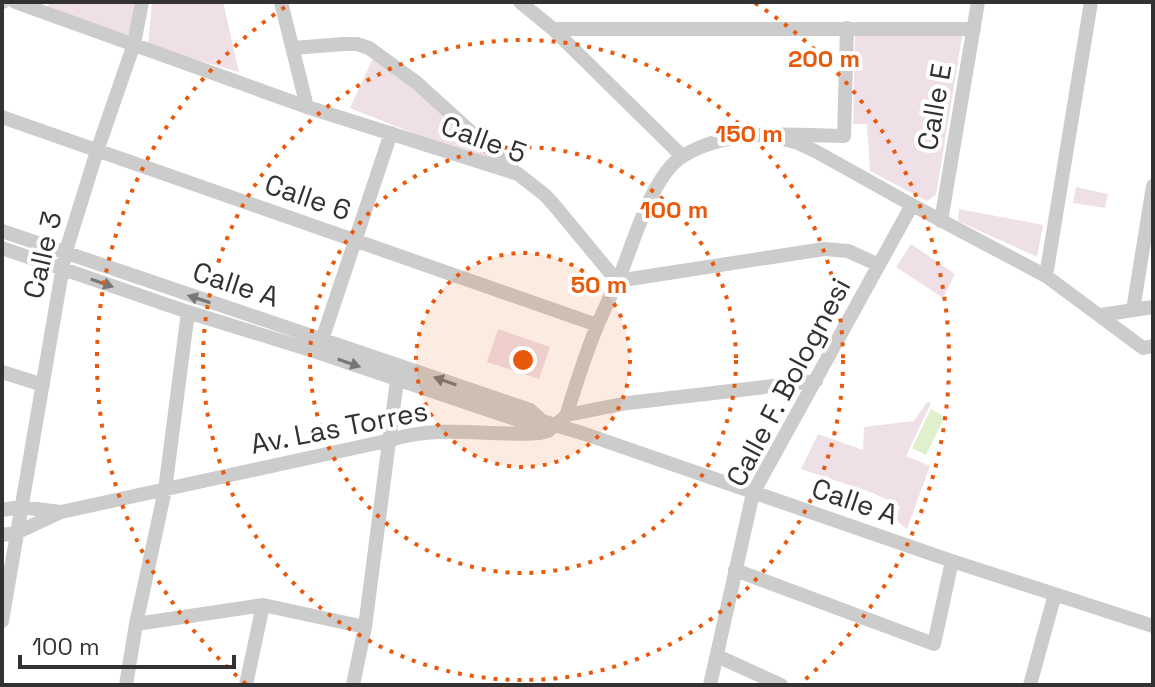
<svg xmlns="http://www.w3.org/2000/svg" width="1155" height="687" viewBox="0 0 1155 687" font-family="'Space Grotesk',sans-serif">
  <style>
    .green { fill: #efe0e7 }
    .water { fill: #dff0cb }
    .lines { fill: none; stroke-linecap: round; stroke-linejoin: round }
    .minor { stroke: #ccc; stroke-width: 14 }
    .oneway { fill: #777 }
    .ring { fill: none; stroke: #e8590c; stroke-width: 4; stroke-dasharray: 4 8 }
    .labels { text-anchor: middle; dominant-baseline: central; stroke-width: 8; stroke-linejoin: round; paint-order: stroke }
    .street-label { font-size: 28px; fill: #323232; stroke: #fff }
    .centre { fill: #e8590c; stroke: #fff; stroke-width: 4 }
    .ring-label { font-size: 24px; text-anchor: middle; font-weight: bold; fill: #e8590c; stroke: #fff; stroke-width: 8; stroke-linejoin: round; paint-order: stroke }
  </style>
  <rect width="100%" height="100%" fill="#fff"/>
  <path class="green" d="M56,2h79l-3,33 -6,2 -79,-27 2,-7z
    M152,2h71l16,70 -91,-26z
    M963,31l-27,164 -9,6 -57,-30 -3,-47h-14l2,-91z
    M374,56l118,98 -5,9 -137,-55z
    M1076,187l32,7 -3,14 -32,-5z
    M959,209l84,16 -6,32 -79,-36z
    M911,244l44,30 -12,24 -47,-31z
    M498,329l52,18 -11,32 -52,-17z
    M927,402l4,1 -25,53 24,10 -23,63 -11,-9 4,-14 -27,-13 -72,-24 17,-35 45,16 1,-23 50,-6z"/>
  <path class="water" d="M931,409l14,8 -19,38 -14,-7z"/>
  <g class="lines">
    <path class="minor" d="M2,2h1
      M15,2l292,105 211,67 27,21 9,10 63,76 207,-32 24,2 31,14
      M281,2l26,105
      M520,2l33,27 129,127
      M553,29h421
      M293,48l50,-4h14l12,4 48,35 97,88
      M2,117l595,208
      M783,139l15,4 19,9 95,53 134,71 97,72 10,-2
      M941,221l37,-219
      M2,231l528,179 12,11
      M2,248l186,64 129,40 210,71 15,-2 43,13 367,127 201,65
      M1046,276l45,-274
      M1133,310l20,-124
      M1101,315l52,-8
      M322,340l69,-207
      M2,372l41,13
      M566,416c10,-31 19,-62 32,-92 8,-19 17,-37 25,-56 12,-31 31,-95 60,-112 47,-29 108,-21 161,-20l3,-108
      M2,510l18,-3 41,5
      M2,535l14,-2 45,-21 330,-72c49,-16 99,-3 149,-7l8,-2 19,-16 25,-5 36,-7 188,-22
      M735,570l199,74 18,-83
      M2,621l63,-367 32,-103 37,-107 8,-42
      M136,624l127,-19 102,22
      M717,656l64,29
      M126,685l10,-61 29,-134 23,-178
      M246,685l17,-80
      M353,685l12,-58 32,-247
      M710,685l43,-192 159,-288
      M1030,685l25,-91"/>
  </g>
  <defs><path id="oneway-solid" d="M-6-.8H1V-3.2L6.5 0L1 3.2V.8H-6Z" transform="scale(2)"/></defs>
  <g class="oneway">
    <use href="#oneway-solid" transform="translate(102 283) rotate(19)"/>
    <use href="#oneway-solid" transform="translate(199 299) rotate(-162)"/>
    <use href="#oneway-solid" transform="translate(349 363) rotate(19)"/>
    <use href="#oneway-solid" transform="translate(445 381) rotate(-161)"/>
  </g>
  <circle cx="523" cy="360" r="107" fill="#e8590c" fill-opacity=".12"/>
  <g class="ring">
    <circle cx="523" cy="360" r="107"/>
    <circle cx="523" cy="360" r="213"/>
    <circle cx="523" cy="360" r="320"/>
    <path d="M246 684A426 426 0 0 1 291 3M755 3A426 426 0 0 1 800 684"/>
  </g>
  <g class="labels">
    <g class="street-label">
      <text transform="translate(934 107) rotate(-80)">Calle E</text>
      <text transform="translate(484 139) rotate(20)">Calle 5</text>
      <text transform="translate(308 197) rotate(19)">Calle 6</text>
      <text transform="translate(42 255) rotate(-77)">Calle 3</text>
      <text transform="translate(236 284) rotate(18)">Calle A</text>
      <text transform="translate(788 382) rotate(-62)">Calle F. Bolognesi</text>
      <text transform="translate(339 427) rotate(-11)">Av. Las Torres</text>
      <text transform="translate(855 501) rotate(19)">Calle A</text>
    </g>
  </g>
  <circle cx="523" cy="360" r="12" class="centre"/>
  <g class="ring-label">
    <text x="824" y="67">200 m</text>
    <text x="749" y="142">150 m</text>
    <text x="674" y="218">100 m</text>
    <text x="599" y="293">50 m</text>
  </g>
  <rect width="1155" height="687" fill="none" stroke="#323232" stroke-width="8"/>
  <path d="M20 655v12h214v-12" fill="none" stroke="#323232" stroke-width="4"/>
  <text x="32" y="655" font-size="24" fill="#323232" stroke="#ffffff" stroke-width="6" paint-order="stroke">100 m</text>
</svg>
